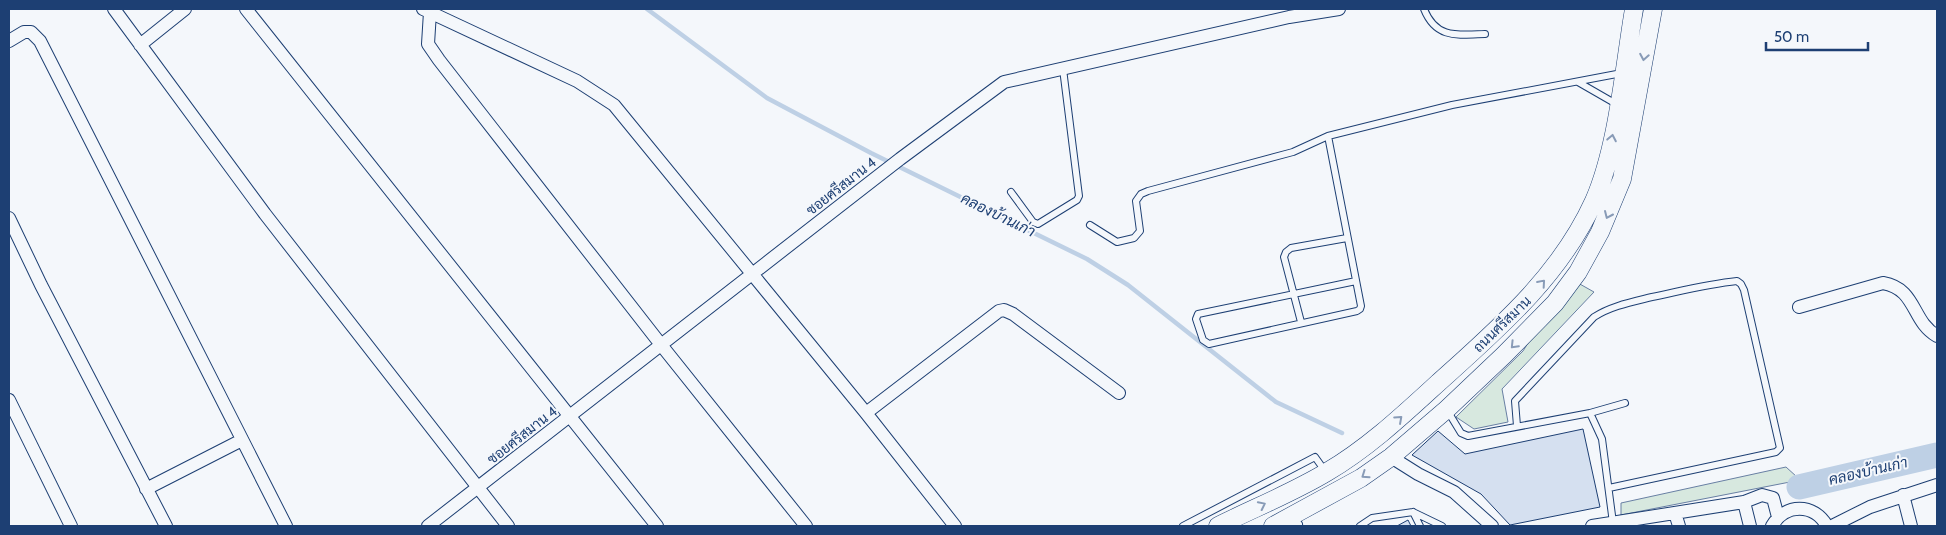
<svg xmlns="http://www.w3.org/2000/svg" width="1946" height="535" viewBox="0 0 1946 535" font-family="Cabin,Sarabun,sans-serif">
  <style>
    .green { fill: #d7e8df; stroke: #687fa3 }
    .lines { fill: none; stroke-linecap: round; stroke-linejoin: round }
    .stream { stroke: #bed0e5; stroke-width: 4.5 }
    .river { stroke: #bed0e5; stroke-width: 25 }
    .building { fill: #d5e0f0; stroke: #1d3f73 }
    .lane-casing { stroke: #1d3f73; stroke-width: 8 }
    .street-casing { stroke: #1d3f73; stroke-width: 14 }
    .secondary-casing { stroke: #1d3f73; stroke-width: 19 }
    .lane { stroke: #f4f7fb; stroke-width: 6 }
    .street { stroke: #f4f7fb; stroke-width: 12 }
    .secondary { stroke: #f4f7fb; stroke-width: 18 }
    .oneway { stroke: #889bb7 }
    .labels { text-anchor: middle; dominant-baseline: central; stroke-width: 4; stroke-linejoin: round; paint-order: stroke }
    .street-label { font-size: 14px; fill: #1d3f73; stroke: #f4f7fb }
    .water-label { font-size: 15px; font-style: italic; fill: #1d3f73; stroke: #f4f7fb }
  </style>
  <rect width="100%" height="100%" fill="#f4f7fb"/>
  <path class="green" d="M1578,283l16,9 -92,97 6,33 -34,7 -18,-12 67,-66 14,-22z
    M1786,467l11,10 -7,5 -169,33v-12z"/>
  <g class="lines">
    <path class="stream" d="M647,9l120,89 104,55 216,106 41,26 148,117 66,31"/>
    <path class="river" d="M1799,487l138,-32"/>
  </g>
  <path class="building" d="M1583,429l17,78 -90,18 -29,-31 -69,-39 26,-24 27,23z
    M1408,520l3,6h-14z"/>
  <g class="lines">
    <g class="lane-casing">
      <path id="lane" d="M1424,9c12,30 33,26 61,25
        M1578,82l40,23
        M1328,136c11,56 22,113 33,170l-1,3 -3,2 -148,33 -6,-4 -7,-21 2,-5 158,-33
        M1011,192l22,30 5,2 39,-24 2,-4 -16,-127
        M1090,225l27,17 17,-4 6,-7 -4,-30 5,-7 7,-3 145,-39 35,-16 124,-31 170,-32
        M1301,322l-17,-65 2,-5 5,-4 56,-10
        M1447,410l14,23 7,3 122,-23 12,26 11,84
        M1590,413l35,-10
        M1517,426l-2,-25 79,-84c17,-11 38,-15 58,-20 29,-6 56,-13 85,-16l4,3 3,6 36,158 -4,4 -167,36
        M1413,512l7,14
        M1183,526l132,-69 10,14
        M1295,526l4,-2
        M1360,526l12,-8 41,-6 29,14"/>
    </g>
    <g class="street-casing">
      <path id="street" d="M114,9l151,205 243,312
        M246,9l411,517
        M423,9l154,72 37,24 252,308 89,113
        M430,12l-2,32 11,16 223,286 144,180
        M9,41l15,-9h7l9,9 246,485
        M140,45l45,-36
        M9,218l32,67 125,241
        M1799,307l84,-24c34,6 28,38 54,53
        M9,400l62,126
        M866,413l133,-102 5,-1 9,4 106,79
        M1391,457l27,17 36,18 38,34
        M146,489l96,-49
        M1903,495l8,31
        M1744,502l6,24
        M1675,513l4,13
        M428,526l472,-367 104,-77 285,-65 50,-8
        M1592,526l152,-24 18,-7 11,3 5,19
        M1772,526c13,-23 42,-23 55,0
        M1832,526l38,-19 67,-22"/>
    </g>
    <g class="secondary-casing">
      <path id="secondary" d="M1218,526c36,-18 74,-33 109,-54 41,-24 76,-57 111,-89 60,-54 122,-107 156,-182 24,-55 30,-133 40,-192
        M1273,526l88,-48 30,-21 56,-48 57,-54 51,-52 23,-31 22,-40 22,-53 31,-170"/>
    </g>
    <use href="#lane" class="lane"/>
    <use href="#street" class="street"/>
    <use href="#secondary" class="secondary"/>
  </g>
  <defs><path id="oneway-chevron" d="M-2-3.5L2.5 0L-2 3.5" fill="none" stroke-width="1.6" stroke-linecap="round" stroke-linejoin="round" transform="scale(1.25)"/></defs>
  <g class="oneway">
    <use href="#oneway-chevron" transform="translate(1644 57) rotate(100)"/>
    <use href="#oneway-chevron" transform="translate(1612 138) rotate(-79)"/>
    <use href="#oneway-chevron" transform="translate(1608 215) rotate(114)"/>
    <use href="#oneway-chevron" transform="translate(1542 283) rotate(-49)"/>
    <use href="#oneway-chevron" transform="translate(1514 345) rotate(134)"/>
    <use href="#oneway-chevron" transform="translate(1399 419) rotate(-42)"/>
    <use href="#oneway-chevron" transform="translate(1365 475) rotate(145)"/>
    <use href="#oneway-chevron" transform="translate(1262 505) rotate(-26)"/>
  </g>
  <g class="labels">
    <g class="street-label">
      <text transform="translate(841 186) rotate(-38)">ซอยศรีสมาน 4</text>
      <text transform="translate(1502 324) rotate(-44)">ถนนศรีสมาน</text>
      <text transform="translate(522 435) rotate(-38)">ซอยศรีสมาน 4</text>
    </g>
    <g class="water-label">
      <text transform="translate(998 215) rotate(26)">คลองบ้านเก่า</text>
      <text transform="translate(1868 471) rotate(-13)">คลองบ้านเก่า</text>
    </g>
  </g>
  <rect width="1946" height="535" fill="none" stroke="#1d3f73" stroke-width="20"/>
  <path d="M1766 42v8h102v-8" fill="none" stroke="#1d3f73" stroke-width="2.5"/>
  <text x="1774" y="42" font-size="15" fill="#1d3f73" stroke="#f4f7fb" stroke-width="4" paint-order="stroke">50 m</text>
</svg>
